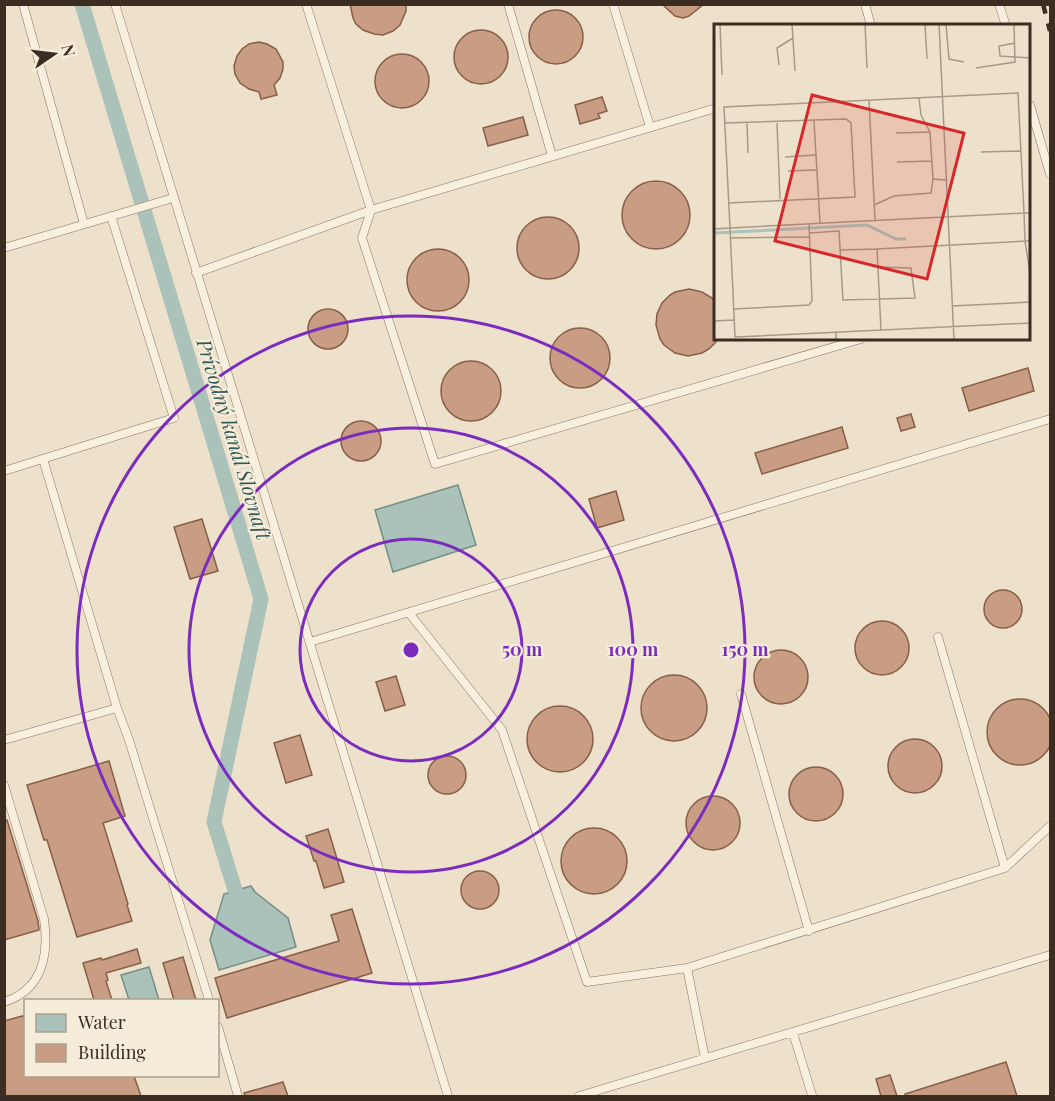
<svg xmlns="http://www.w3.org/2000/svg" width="1055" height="1101" viewBox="0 0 1055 1101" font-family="'Playfair Display',serif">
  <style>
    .water { fill: #abc2ba; stroke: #729087; stroke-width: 1.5 }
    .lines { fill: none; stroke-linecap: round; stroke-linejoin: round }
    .canal { stroke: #abc2ba; stroke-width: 15 }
    .building { fill: #c99d83; stroke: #875e47; stroke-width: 1.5 }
    .lane-casing { stroke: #897460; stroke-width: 9 }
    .lane { stroke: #f8efde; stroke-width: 8 }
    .rail { stroke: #3b2d22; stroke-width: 4.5; stroke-dasharray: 10 10; stroke-linecap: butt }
    .ring { fill: none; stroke: #7b2cbf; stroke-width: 3 }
    .labels { text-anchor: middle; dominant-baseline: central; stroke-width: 4.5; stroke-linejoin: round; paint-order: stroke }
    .water-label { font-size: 20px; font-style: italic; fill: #325955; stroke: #f5ecda }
    .inset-river { fill: none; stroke: #abc2ba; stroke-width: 3 }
    .inset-road { fill: none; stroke: #a69987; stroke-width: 1.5 }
    .view { fill: #d62828; fill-opacity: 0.15; stroke: #d62828; stroke-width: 3 }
    .inset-edge { fill: none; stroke: #3b2d22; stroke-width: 3 }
    .centre { fill: #7b2cbf; stroke: #f5ecda; stroke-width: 3 }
    .ring-label { font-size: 18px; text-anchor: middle; font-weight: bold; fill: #7b2cbf; stroke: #f5ecda; stroke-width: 4.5; stroke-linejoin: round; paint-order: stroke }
  </style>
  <rect width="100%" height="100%" fill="#ede1cb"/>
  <path class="water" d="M458,485l18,60 -83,27 -18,-62z
    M251,886l4,6 33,26 8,29 -77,23 -9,-30 14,-46z
    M149,967l10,33h-30l-8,-25z"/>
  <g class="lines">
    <path class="canal" d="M82,4l179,595 -47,223 21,68"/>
  </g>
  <path class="building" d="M350,4h56v7l-6,14 -7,6 -10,4 -9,-1 -11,-4 -7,-6 -3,-6z
    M662,4h42l-15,12 -6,2 -8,-2z
    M529 37a27 27 0 1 1 54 0a27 27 0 1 1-54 0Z
    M454 57a27 27 0 1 1 54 0a27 27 0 1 1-54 0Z
    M259,42l8,2 9,5 7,13v7l-3,9 -6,7 3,10 -16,4 -2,-7 -10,-3 -9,-6 -5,-9 -1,-8 3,-10 5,-7 7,-5z
    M375 81a27 27 0 1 1 54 0a27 27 0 1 1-54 0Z
    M602,97l5,14 -9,3 2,4 -20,6 -5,-19z
    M523,117l5,18 -40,11 -5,-18z
    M622 215a34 34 0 1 1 68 0a34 34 0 1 1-68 0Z
    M517 248a31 31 0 1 1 62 0a31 31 0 1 1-62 0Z
    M407 280a31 31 0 1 1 62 0a31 31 0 1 1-62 0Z
    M689,289l13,3 10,6 4,6v38l-7,7 -7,4 -14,3 -13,-3 -11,-8 -4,-6 -4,-14 1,-11 5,-11 8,-8 5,-3z
    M308 329a20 20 0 1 1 40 0a20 20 0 1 1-40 0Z
    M550 358a30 30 0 1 1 60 0a30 30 0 1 1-60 0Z
    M441 391a30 30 0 1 1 60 0a30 30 0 1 1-60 0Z
    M1028,368l6,23 -65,20 -7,-23z
    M911,414l4,13 -14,4 -4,-13z
    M341 441a20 20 0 1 1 40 0a20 20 0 1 1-40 0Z
    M842,427l6,21 -86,26 -7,-21z
    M616,491l8,29 -27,8 -8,-29z
    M202,519l16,52 -28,8 -16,-52z
    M984 609a19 19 0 1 1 38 0a19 19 0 1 1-38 0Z
    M855 648a27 27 0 1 1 54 0a27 27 0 1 1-54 0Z
    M754 677a27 27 0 1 1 54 0a27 27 0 1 1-54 0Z
    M641 708a33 33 0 1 1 66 0a33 33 0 1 1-66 0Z
    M396,676l9,29 -20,6 -9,-29z
    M987 732a33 33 0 1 1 66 0a33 33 0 1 1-66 0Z
    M527 739a33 33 0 1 1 66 0a33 33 0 1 1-66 0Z
    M300,735l12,40 -26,8 -12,-40z
    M888 766a27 27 0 1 1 54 0a27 27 0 1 1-54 0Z
    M428 775a19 19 0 1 1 38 0a19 19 0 1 1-38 0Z
    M109,761l16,55 -22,7 25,81 -1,1 5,16 -55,16 -30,-97h-3l-17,-55z
    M789 794a27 27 0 1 1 54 0a27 27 0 1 1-54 0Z
    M686 823a27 27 0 1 1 54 0a27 27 0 1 1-54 0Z
    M4,820h3l31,101 1,9 -35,10z
    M561 861a33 33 0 1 1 66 0a33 33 0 1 1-66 0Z
    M328,829l16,53 -20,6 -8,-27h-2l-8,-25z
    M461 890a19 19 0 1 1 38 0a19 19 0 1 1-38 0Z
    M352,909l20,64 -145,45 -12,-40 124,-37 -8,-26z
    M137,949l4,14 -35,10 2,7 -2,1 6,19h-18l-11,-37 18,-5 1,2z
    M183,957l13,43h-22l-11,-37z
    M26,1015v61h108l7,20h-137v-75z
    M1006,1062l11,34h-112v-2z
    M890,1075l7,21h-16l-5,-17z
    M283,1082l5,14h-43l-1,-3z"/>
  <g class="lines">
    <g class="lane-casing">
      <path id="lane" d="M23,4l61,220
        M115,4c109,365 223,728 333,1092
        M306,4l65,206 -9,28 73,226 426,-125
        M508,4l44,152
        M613,4l37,123
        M865,4l6,22
        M999,4l7,22
        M1030,105l20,69
        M4,248l169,-50
        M196,273l175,-63 345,-102
        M43,459l74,249
        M4,471l170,-53 -63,-202
        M409,613l93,117 85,252 100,-14
        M938,637l67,231
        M310,642l740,-223
        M741,694l68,237
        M4,740l113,-32 12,32 80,260
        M4,785l40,134c5,35 -1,71 -40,83
        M218,1027l20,69
        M793,1033l19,62
        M705,1058l-18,-90 318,-100 45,-42
        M579,1096l471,-141"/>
    </g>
    <use href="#lane" class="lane"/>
    <path class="rail" d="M1043,4l7,27"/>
  </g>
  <g class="ring">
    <circle cx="411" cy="650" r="111"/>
    <circle cx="411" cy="650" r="222"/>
    <circle cx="411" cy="650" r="334"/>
  </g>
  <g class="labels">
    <g class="water-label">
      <text transform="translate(235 439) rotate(73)">Prívodný kanál Slovnaft</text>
    </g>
  </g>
  <g transform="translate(714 24)">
    <rect width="316" height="316" fill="#ede1cb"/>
    <path class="inset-river" d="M0,209l153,-8 29,14h10"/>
    <path class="inset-road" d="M6,0l2,51M78,0l3,47M151,0l2,44M211,0l2,35M225,0l15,316M232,0l3,35 15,3M301,19l-16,3 1,10 31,2M65,41l-2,-17 16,-10M262,44l39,-6 -1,-38M205,74l2,17 9,17 3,47 13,1M155,76l6,120M100,97l6,102M10,99l122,-4 5,4 4,74 -126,6M33,99l1,30M63,99l3,76M182,109l34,-1M267,128l40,-1M71,133l30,-2M183,138l35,-1M74,147l28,-1M160,181l20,-9 37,-3 2,-14M317,189h-7l1,28h6M0,205l16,-1 -6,-121 294,-14 6,120 -294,15 5,109 296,-14M95,209l30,-2 4,69 72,-2 -4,-30 -33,-1M16,214l79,-1M126,226l37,-1M238,282l79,-4M20,285l75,-4 3,-4 -3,-77M0,297l20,-1M167,306l-4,-81 148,-8 6,38M122,309v7h22"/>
    <path class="view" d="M98,71l152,38 -37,146 -152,-38z"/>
    <rect width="316" height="316" class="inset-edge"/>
  </g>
  <circle cx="411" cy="650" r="9" class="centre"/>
  <g class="ring-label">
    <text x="522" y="656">50 m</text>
    <text x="633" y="656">100 m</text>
    <text x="745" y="656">150 m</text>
  </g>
  <rect width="1055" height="1101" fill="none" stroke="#3b2d22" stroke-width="12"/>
  <rect x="24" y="999" width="195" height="78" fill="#f5ecda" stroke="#aba090" stroke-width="1.5"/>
  <rect x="36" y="1014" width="30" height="18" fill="#abc2ba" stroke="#aba090" stroke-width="1.5"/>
  <text x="78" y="1029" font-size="18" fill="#3b2d22">Water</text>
  <rect x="36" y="1044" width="30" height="18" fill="#c99d83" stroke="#aba090" stroke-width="1.5"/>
  <text x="78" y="1059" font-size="18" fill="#3b2d22">Building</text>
  <g transform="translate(54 54) rotate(76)" stroke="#f5ecda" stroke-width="4.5" paint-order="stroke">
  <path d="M0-4.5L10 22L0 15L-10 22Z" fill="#3b2d22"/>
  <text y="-9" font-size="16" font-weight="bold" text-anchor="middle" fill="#3b2d22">N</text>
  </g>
</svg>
